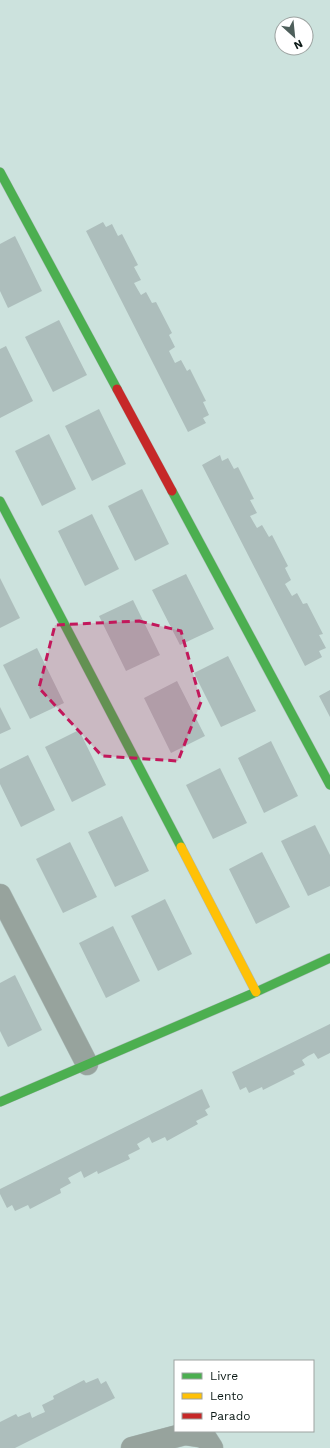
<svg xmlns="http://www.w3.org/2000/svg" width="330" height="1448" viewBox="0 0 330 1448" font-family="'Work Sans',sans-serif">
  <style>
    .building { fill: #adbebc }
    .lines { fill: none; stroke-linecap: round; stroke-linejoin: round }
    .street-casing { stroke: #abbcb8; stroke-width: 23 }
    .fast-casing { stroke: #abbcb8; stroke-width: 10 }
    .slow-casing { stroke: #abbcb8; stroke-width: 10 }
    .jam-casing { stroke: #abbcb8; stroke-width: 10 }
    .street { stroke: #97a39d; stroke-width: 22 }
    .fast { stroke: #4caf50; stroke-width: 9 }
    .slow { stroke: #ffc107; stroke-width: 9 }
    .jam { stroke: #c62828; stroke-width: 9 }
    .marked { fill: #c2185b; fill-opacity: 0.2; stroke: #c2185b; stroke-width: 3; stroke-dasharray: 8 5; stroke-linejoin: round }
  </style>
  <rect width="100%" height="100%" fill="#cce2dd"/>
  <path class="building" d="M103,222l3,5 6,-3 6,12 4,-2 16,31 -4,2 7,13 -7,3 4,7 3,5 5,-3 6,11 4,-1 16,31 -3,2 6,12 -6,4 6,12 6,-3 6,11 3,-2 16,32 -3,1 6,13 -6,3 3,5 -18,9 -102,-201z
    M15,236l27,55 -34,17 -8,-17v-47z
    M59,320l28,55 -34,17 -28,-55z
    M6,346l27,55 -33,17v-69z
    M99,409l27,55 -34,17 -27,-55z
    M49,434l27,55 -34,17 -27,-55z
    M220,455l2,6 6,-3 6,11 4,-2 16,32 -4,1 7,13 -7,3 4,7 3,5 5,-3 7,12 3,-2 16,31 -3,2 6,12 -6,4 7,12 5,-3 6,11 4,-1 16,31 -4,1 7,13 -7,3 3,6 -17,9 -103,-201z
    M142,489l27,55 -34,17 -27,-55z
    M92,514l27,55 -34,17 -27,-55z
    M186,574l28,55 -34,16 -28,-55z
    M0,578l20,40 -20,10z
    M133,600l27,55 -34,16 -27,-55z
    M37,648l27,55 -34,16 -27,-54z
    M228,656l28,55 -35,16 -27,-54z
    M177,681l28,55 -34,17 -27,-55z
    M330,690v27l-11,-21z
    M0,707l11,22 -11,5z
    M79,730l27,55 -34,17 -27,-55z
    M271,741l27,55 -34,17 -26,-55z
    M28,755l27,55 -34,17 -21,-43v-15z
    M220,768l27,55 -34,16 -27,-54z
    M122,816l27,55 -34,16 -27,-55z
    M315,825l15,30v31l-22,10 -27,-55z
    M70,842l27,55 -34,16 -27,-54z
    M262,852l28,55 -34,17 -27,-55z
    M165,899l27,55 -34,17 -27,-55z
    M113,926l27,55 -34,17 -27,-55z
    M15,975l27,55 -34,17 -8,-16v-48z
    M330,1024v29l-12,6 -4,-6 -6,3 -6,4 3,5 -12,6 2,3 -32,16 -1,-3 -13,6 -3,-6 -6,3 -8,-18z
    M202,1089l8,18 -5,3 3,5 -12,6 2,3 -31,17 -2,-4 -13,6 -3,-6 -12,7 3,5 -12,6 2,4 -32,15 -1,-3 -13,7 -3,-7 -13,7 3,5 -11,6 1,4 -31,16 -2,-4 -13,6 -3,-6 -5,3 -7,-14v-5z
    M98,1378l3,6 5,-3 9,17 -100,50h-15v-26l16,-8 2,3 12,-5 2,6 6,-3 7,-3 -3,-7 12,-6 -1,-3 31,-16 2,3z"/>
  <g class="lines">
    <g class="street-casing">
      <path id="street" d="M0,895l87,169
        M132,1448l53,-14 20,3 7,11"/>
    </g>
    <g class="fast-casing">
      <path id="fast" d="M0,172l117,217
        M172,491l158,294
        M0,501l181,346
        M0,1102l256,-110 74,-34"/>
    </g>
    <g class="slow-casing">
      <path id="slow" d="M181,847l75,145"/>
    </g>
    <g class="jam-casing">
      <path id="jam" d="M117,389l55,102"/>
    </g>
    <use href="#street" class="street"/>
    <use href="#fast" class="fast"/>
    <use href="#slow" class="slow"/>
    <use href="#jam" class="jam"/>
  </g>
  <path class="marked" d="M139,621l42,10 20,71 -23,59 -76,-5 -63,-68 16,-63z"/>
  <rect x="174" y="1360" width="140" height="72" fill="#ffffff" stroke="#9da3a1"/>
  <rect x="182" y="1373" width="20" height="6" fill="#4caf50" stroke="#9da3a1"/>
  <text x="210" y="1380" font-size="12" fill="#0a1815">Livre</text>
  <rect x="182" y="1393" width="20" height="6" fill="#ffc107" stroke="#9da3a1"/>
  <text x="210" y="1400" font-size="12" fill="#0a1815">Lento</text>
  <rect x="182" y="1413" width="20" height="6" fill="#c62828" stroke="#9da3a1"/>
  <text x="210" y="1420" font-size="12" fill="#0a1815">Parado</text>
  <g transform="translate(294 36) rotate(153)"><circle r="19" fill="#ffffff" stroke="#9da3a1"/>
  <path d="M0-3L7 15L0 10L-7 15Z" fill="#4e5f5b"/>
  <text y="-6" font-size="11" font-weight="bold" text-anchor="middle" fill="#0a1815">N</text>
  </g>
</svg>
